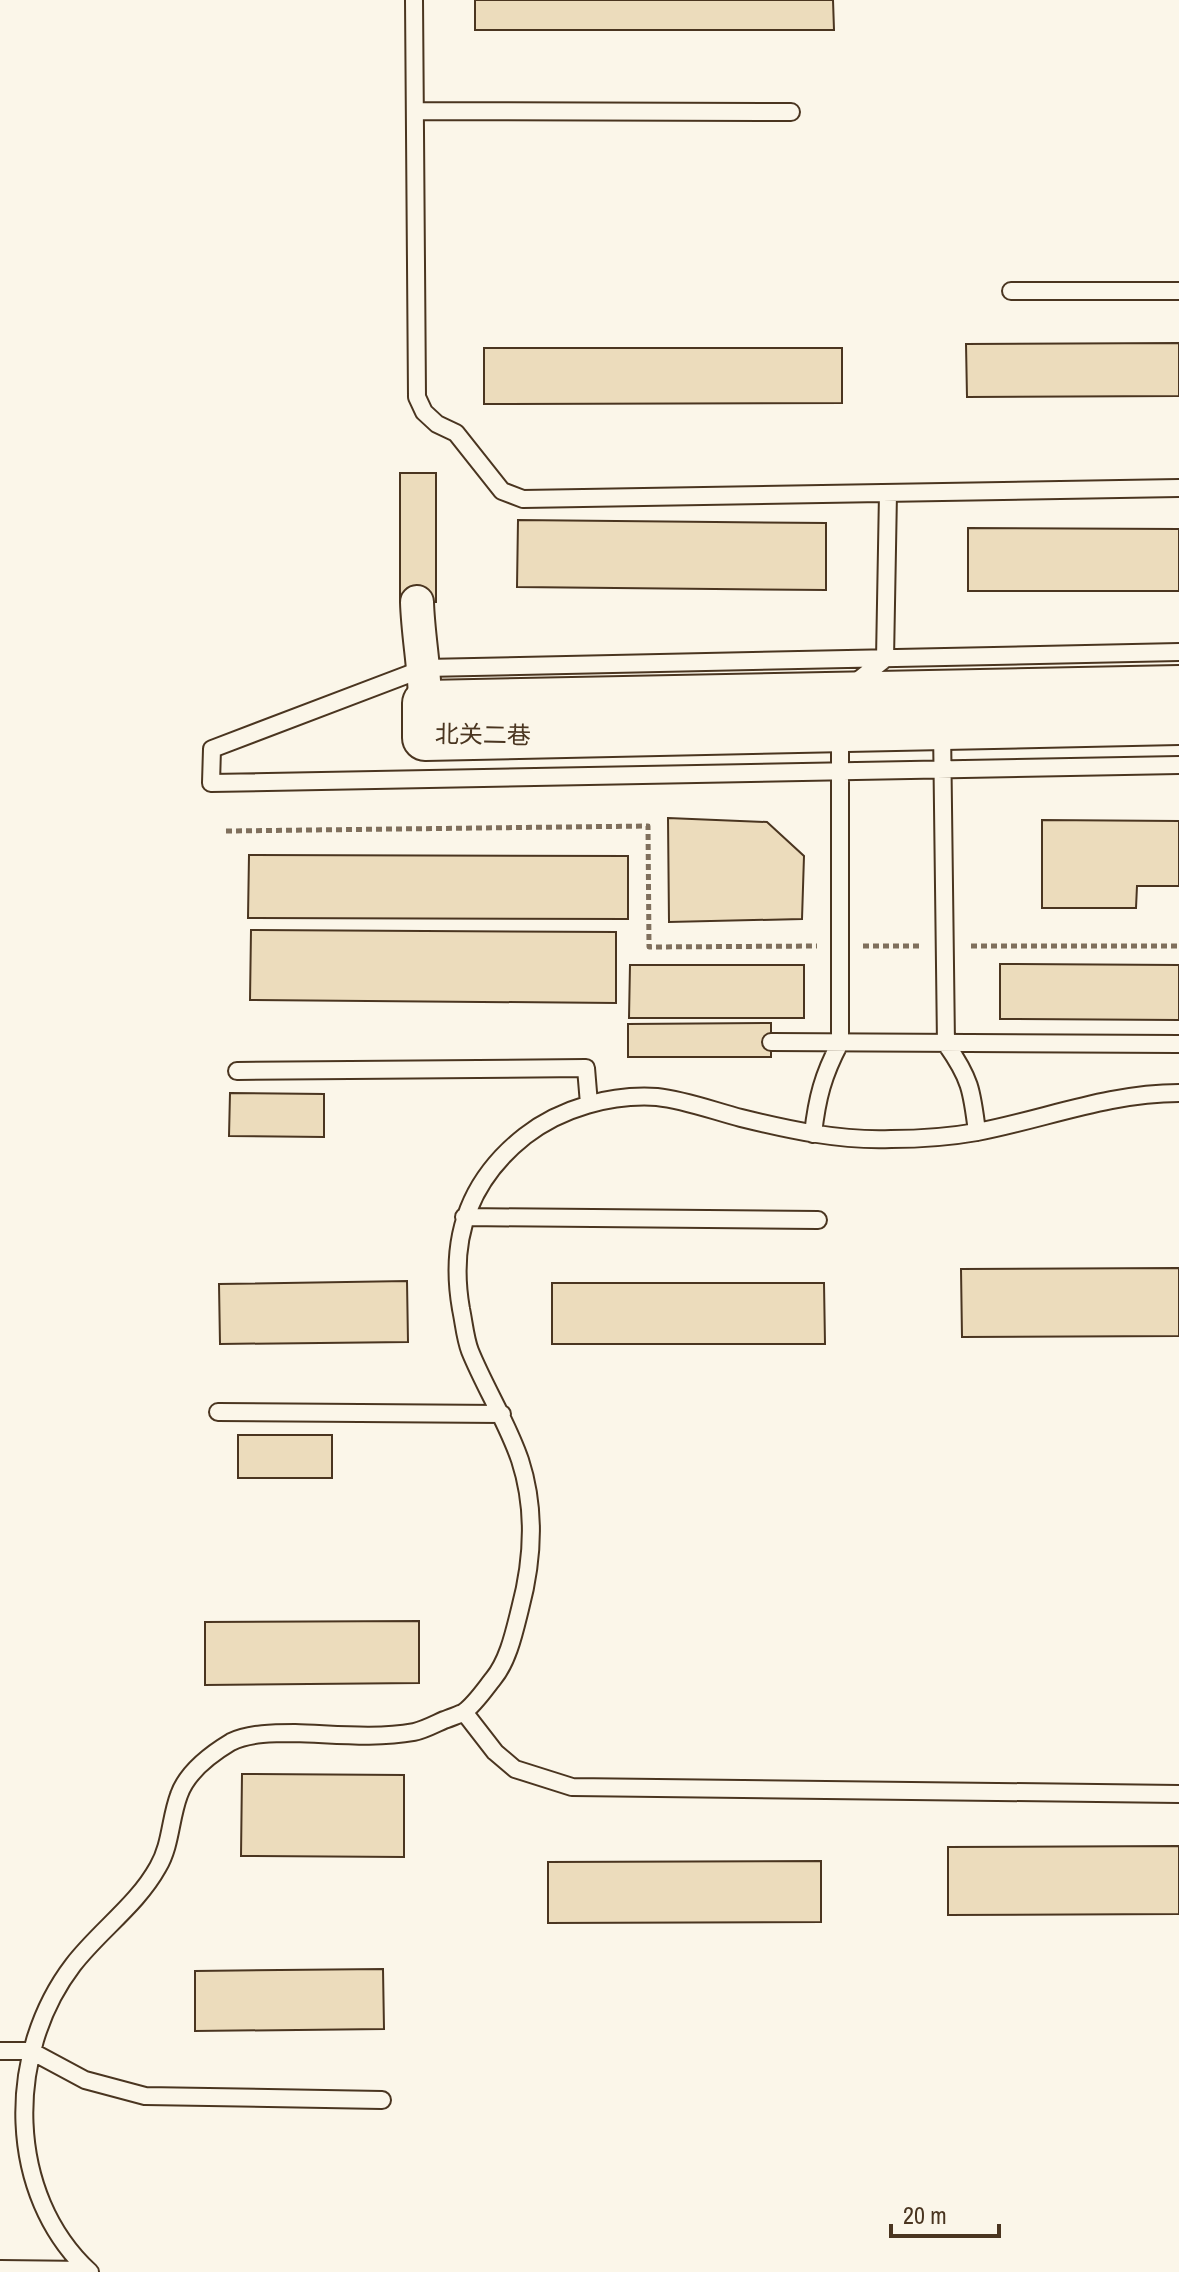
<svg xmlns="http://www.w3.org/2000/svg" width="1179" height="2272" viewBox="0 0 1179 2272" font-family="'Archivo Narrow','Noto Sans SC',sans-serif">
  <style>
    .building { fill: #ecdcbc; stroke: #4a3520; stroke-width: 2 }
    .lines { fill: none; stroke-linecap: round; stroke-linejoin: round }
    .lane-casing { stroke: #4a3520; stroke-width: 20 }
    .street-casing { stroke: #4a3520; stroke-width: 36 }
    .secondary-casing { stroke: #4a3520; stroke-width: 48 }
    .path { stroke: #7f6f5c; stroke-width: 5; stroke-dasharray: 6 4; stroke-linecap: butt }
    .lane { stroke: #fbf6e9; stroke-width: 16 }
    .street { stroke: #fbf6e9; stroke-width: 32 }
    .secondary { stroke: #fbf6e9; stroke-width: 44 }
    .labels { text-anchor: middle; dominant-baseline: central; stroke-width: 6; stroke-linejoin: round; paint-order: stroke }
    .street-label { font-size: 24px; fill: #4a3520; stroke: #fbf6e9 }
  </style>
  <rect width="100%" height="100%" fill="#fbf6e9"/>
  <path class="building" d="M475,0h358l1,30h-359z
    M1179,343v53l-212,1 -1,-53z
    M484,348h358v55l-358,1z
    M400,473h36v129h-36z
    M518,520l308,3v67l-309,-3z
    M968,528l211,1v62h-211z
    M668,818l99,4 37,34 -2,63 -133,3z
    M1042,820l137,1v65h-42l-1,22h-94z
    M249,855l379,1v63l-380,-1z
    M251,930l365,2v71l-366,-3z
    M1000,964l179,1v55l-179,-1z
    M630,965h174v53h-175z
    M771,1023v34h-143v-33z
    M230,1093l94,1v43l-95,-1z
    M1179,1268v68l-217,1 -1,-68z
    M407,1281l1,61 -188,2 -1,-60z
    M552,1283h272l1,61h-273z
    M238,1435h94v43h-94z
    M419,1621v62l-214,2v-63z
    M242,1774l162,1v82l-163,-1z
    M1179,1846v68l-231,1v-68z
    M821,1861v61l-273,1v-61z
    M383,1969l1,60 -189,2v-60z"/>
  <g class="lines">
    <g class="lane-casing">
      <path id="lane" d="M414,0l3,397 7,15 13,12 19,9 46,58 21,8 656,-11
        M415,111l376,1
        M1011,291h168
        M1179,652l-754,16 -213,81 -1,34 968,-18
        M851,686l34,-27 3,-166
        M942,728l4,316c24,34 26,46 31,88
        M771,1042l408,2
        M237,1071l349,-3 3,36
        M813,1134c4,-36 10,-59 27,-91v-311
        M464,1217l354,3
        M218,1412l284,2
        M464,1712l31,40 20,17 57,18 607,7
        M0,2051h31l54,29 60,16 237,4
        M0,2269l87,1
        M90,2272c-84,-77 -85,-218 -17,-307 26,-34 64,-60 85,-98 13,-22 12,-48 21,-72 8,-23 32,-41 52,-53 18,-9 44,-9 64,-9 38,1 81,6 119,-1 10,-2 21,-8 30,-12 1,0 19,-7 20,-8 11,-8 21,-23 29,-33 15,-18 21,-46 27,-70 13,-49 16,-100 0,-149 -13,-38 -35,-72 -50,-109 -5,-13 -6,-28 -9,-42 -12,-69 7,-128 64,-173 36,-28 86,-42 132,-39 28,3 57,14 84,21 49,12 99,23 150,21 29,0 58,-2 86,-7 68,-13 132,-39 202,-39"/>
    </g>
    <g class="street-casing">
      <path id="street" d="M417,602c1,34 8,67 8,101"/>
    </g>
    <g class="secondary-casing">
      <path id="secondary" d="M1179,688l-754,15v35l754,-16"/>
    </g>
    <path class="path" d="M226,831l422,-5 1,121 168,-1
      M863,946h58
      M971,946h208"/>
    <use href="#lane" class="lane"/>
    <use href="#street" class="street"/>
    <use href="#secondary" class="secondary"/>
  </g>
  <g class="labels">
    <g class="street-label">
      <text transform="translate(483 734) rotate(1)">北关二巷</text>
    </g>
  </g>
  <path d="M891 2224v12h108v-12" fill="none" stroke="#4a3520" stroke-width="4"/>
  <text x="903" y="2224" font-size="24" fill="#4a3520" stroke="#fbf6e9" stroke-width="6" paint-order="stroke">20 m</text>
</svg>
